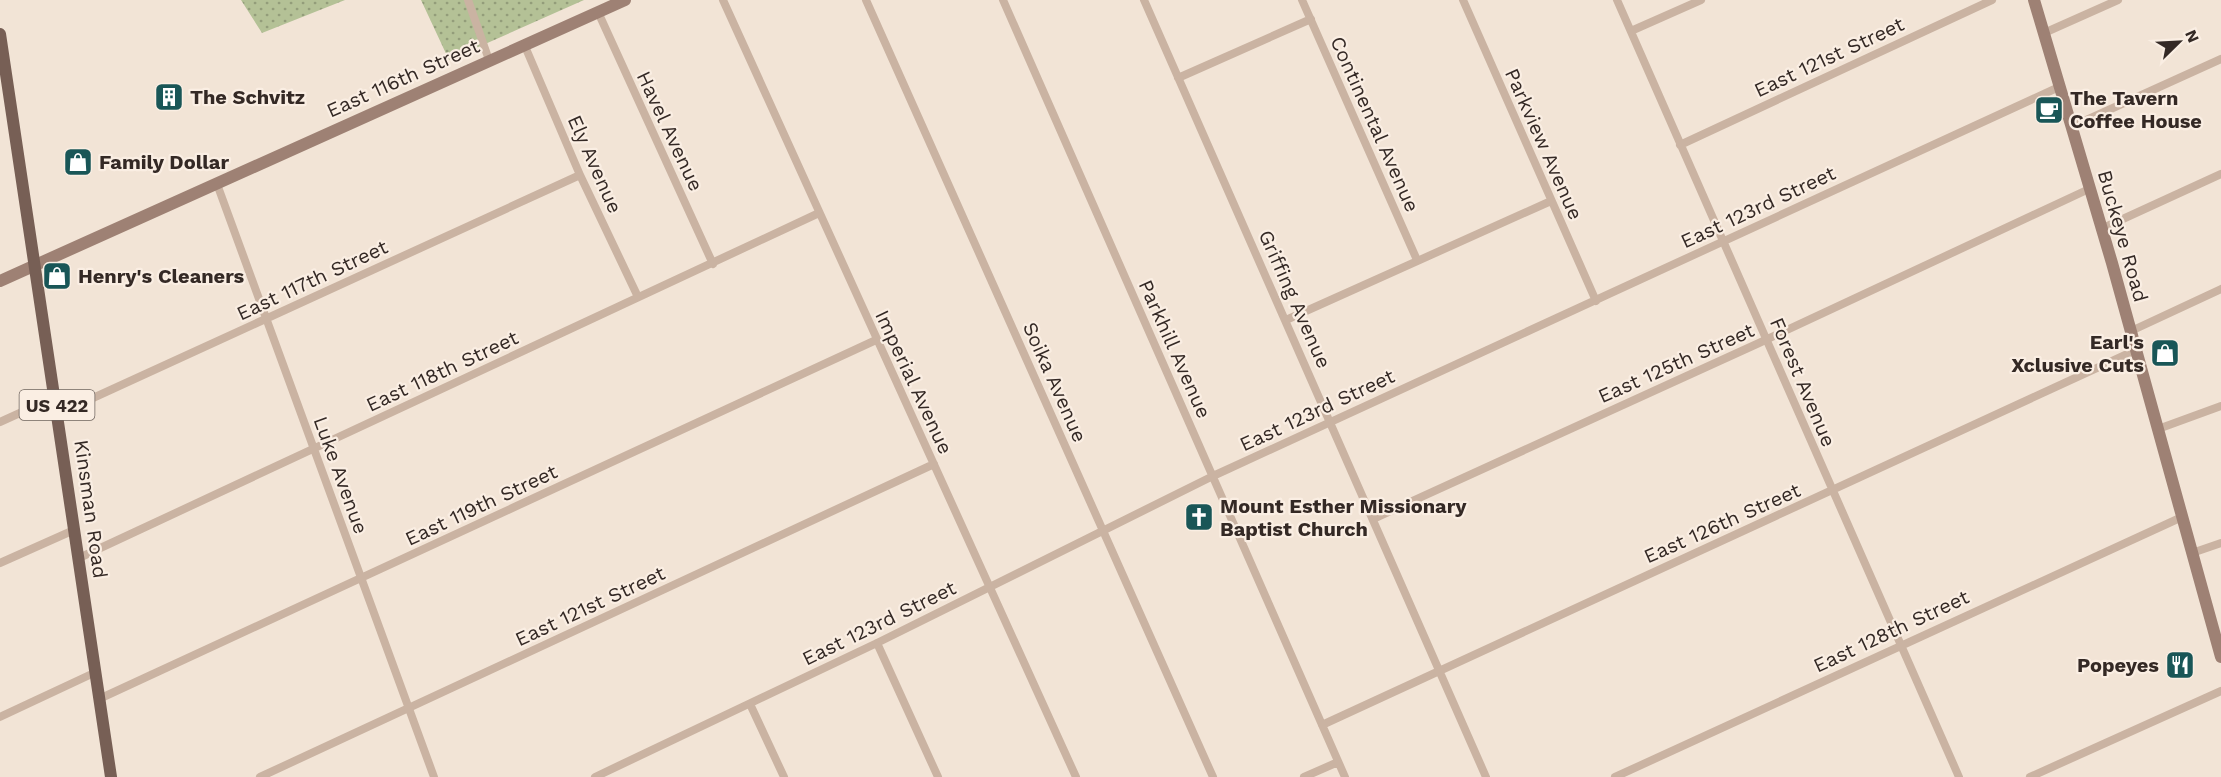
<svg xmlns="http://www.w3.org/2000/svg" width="2221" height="777" viewBox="0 0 2221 777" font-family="'Work Sans',sans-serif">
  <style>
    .green { fill: url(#green-dots) }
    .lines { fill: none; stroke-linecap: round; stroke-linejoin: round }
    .street { stroke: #cab3a2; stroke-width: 8 }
    .secondary { stroke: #9e8174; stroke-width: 12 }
    .primary { stroke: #775f55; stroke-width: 12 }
    .labels { text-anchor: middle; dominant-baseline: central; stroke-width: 4.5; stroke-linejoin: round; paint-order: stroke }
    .shield { fill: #faeee3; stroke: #6f645e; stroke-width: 1.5 }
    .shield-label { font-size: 18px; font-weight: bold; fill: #342925 }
    .street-label { font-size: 20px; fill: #342925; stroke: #faeee3 }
    .poi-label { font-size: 20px; font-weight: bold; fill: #342925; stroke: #faeee3; text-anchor: start }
  </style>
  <defs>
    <pattern id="green-dots" width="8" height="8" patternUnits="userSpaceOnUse" patternTransform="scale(1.5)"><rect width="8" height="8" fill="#b4c196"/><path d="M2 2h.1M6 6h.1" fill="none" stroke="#939d7a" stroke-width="1.8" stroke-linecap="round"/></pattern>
  </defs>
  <rect width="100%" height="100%" fill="#f2e4d6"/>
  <path class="green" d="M241,0h104l-83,33z
    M421,0h163l-135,60z"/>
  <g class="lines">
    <path class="street" d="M468,0l21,60
      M723,0l353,777
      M866,0l347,777
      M1003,0l342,777
      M1144,0l342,777
      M1302,0l115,260
      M1463,0l133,301
      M1617,0l342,777
      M598,12l115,252
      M1631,31l70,-31
      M2044,33l74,-33
      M524,44l56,131 58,122
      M1178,78l133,-59
      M2071,127l150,-68
      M1680,145l312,-145
      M217,184l217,593
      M2101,229l120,-55
      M1286,320l265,-119
      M2131,331l90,-42
      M58,414l522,-239
      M0,422l55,-25
      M2158,429l63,-23
      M1373,519l386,-176 330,-154
      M2192,553l29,-10
      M79,558l740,-345
      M0,563l74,-33
      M877,643l61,134
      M99,699l777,-359
      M750,704l34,73
      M0,717l96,-45
      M1322,725l814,-375
      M260,777l674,-313
      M595,777l282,-134 336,-167 846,-389
      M1304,777l34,-15
      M1615,777l567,-260
      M2030,777l191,-86"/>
    <path class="secondary" d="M2034,0l78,263 109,394
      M0,281l625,-281"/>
    <path class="primary" d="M0,34l111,743"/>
  </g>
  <defs>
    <g id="building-square" transform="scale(1.5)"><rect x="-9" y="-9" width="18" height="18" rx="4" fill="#195657" stroke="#faeee3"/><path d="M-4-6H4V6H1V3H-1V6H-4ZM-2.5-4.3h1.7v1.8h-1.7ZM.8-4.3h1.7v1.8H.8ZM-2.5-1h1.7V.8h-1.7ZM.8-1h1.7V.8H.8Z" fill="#fff"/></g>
    <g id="cafe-square" transform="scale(1.5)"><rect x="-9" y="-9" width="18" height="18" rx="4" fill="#195657" stroke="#faeee3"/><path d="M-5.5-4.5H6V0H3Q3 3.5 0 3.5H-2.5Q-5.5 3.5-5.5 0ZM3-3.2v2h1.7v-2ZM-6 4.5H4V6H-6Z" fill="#fff"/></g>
    <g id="shop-square" transform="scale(1.5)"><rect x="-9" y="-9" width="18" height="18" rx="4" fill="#195657" stroke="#faeee3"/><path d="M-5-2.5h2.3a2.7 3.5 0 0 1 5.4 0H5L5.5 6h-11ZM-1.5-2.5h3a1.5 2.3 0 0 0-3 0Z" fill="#fff"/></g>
    <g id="church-square" transform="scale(1.5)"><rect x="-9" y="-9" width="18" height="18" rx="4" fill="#195657" stroke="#faeee3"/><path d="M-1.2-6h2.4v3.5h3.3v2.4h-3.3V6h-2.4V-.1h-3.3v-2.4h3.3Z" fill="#fff"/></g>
    <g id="restaurant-square" transform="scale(1.5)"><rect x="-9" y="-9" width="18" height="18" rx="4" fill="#195657" stroke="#faeee3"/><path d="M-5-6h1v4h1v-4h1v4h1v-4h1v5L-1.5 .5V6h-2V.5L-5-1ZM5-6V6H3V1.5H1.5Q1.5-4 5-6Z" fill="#fff"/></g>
  </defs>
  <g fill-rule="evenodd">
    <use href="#building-square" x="169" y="97"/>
    <use href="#cafe-square" x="2049" y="110"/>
    <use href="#shop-square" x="78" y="162"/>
    <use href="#shop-square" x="57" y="276"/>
    <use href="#shop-square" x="2165" y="353"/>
    <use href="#church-square" x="1199" y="517"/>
    <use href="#restaurant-square" x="2180" y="665"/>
  </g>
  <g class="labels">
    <rect class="shield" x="19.5" y="390" width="75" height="30" rx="4.5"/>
    <g class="shield-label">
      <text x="57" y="405">US 422</text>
    </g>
    <g class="street-label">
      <text transform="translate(1829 57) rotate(-25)">East 121st Street</text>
      <text transform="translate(403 78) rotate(-24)">East 116th Street</text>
      <text transform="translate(1375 124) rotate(66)">Continental Avenue</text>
      <text transform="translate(670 131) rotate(65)">Havel Avenue</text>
      <text transform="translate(1544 144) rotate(66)">Parkview Avenue</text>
      <text transform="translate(595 164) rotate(66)">Ely Avenue</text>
      <text transform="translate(1758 207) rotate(-25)">East 123rd Street</text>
      <text transform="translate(2123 236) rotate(74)">Buckeye Road</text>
      <text transform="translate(312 280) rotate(-25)">East 117th Street</text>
      <text transform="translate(1295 299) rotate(66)">Griffing Avenue</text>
      <text transform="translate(1175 349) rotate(66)">Parkhill Avenue</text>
      <text transform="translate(1676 363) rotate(-24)">East 125th Street</text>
      <text transform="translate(442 371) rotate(-25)">East 118th Street</text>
      <text transform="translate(914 382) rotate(65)">Imperial Avenue</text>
      <text transform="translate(1055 382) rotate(66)">Soika Avenue</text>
      <text transform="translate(1803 382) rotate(67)">Forest Avenue</text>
      <text transform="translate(1317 410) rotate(-25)">East 123rd Street</text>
      <text transform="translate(341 475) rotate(70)">Luke Avenue</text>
      <text transform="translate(481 505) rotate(-25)">East 119th Street</text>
      <text transform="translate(91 509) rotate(82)">Kinsman Road</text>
      <text transform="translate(1722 523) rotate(-24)">East 126th Street</text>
      <text transform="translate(590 606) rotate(-25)">East 121st Street</text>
      <text transform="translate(879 623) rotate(-26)">East 123rd Street</text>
      <text transform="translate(1891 631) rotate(-25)">East 128th Street</text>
    </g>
    <g class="poi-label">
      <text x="190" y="97">The Schvitz</text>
      <text x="2070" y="98">The Tavern<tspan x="2070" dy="23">Coffee House</tspan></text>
      <text x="99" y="162">Family Dollar</text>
      <text x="78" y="276">Henry's Cleaners</text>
      <text x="2144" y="342" text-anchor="end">Earl's<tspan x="2144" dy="23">Xclusive Cuts</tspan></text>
      <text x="1220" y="506">Mount Esther Missionary<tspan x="1220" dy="23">Baptist Church</tspan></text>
      <text x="2159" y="665" text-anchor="end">Popeyes</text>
    </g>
  </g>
  <g transform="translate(2179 42) rotate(66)" stroke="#faeee3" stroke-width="4.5" paint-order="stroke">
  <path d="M0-4.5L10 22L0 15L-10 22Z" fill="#342925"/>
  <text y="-9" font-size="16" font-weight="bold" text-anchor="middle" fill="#342925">N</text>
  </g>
</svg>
